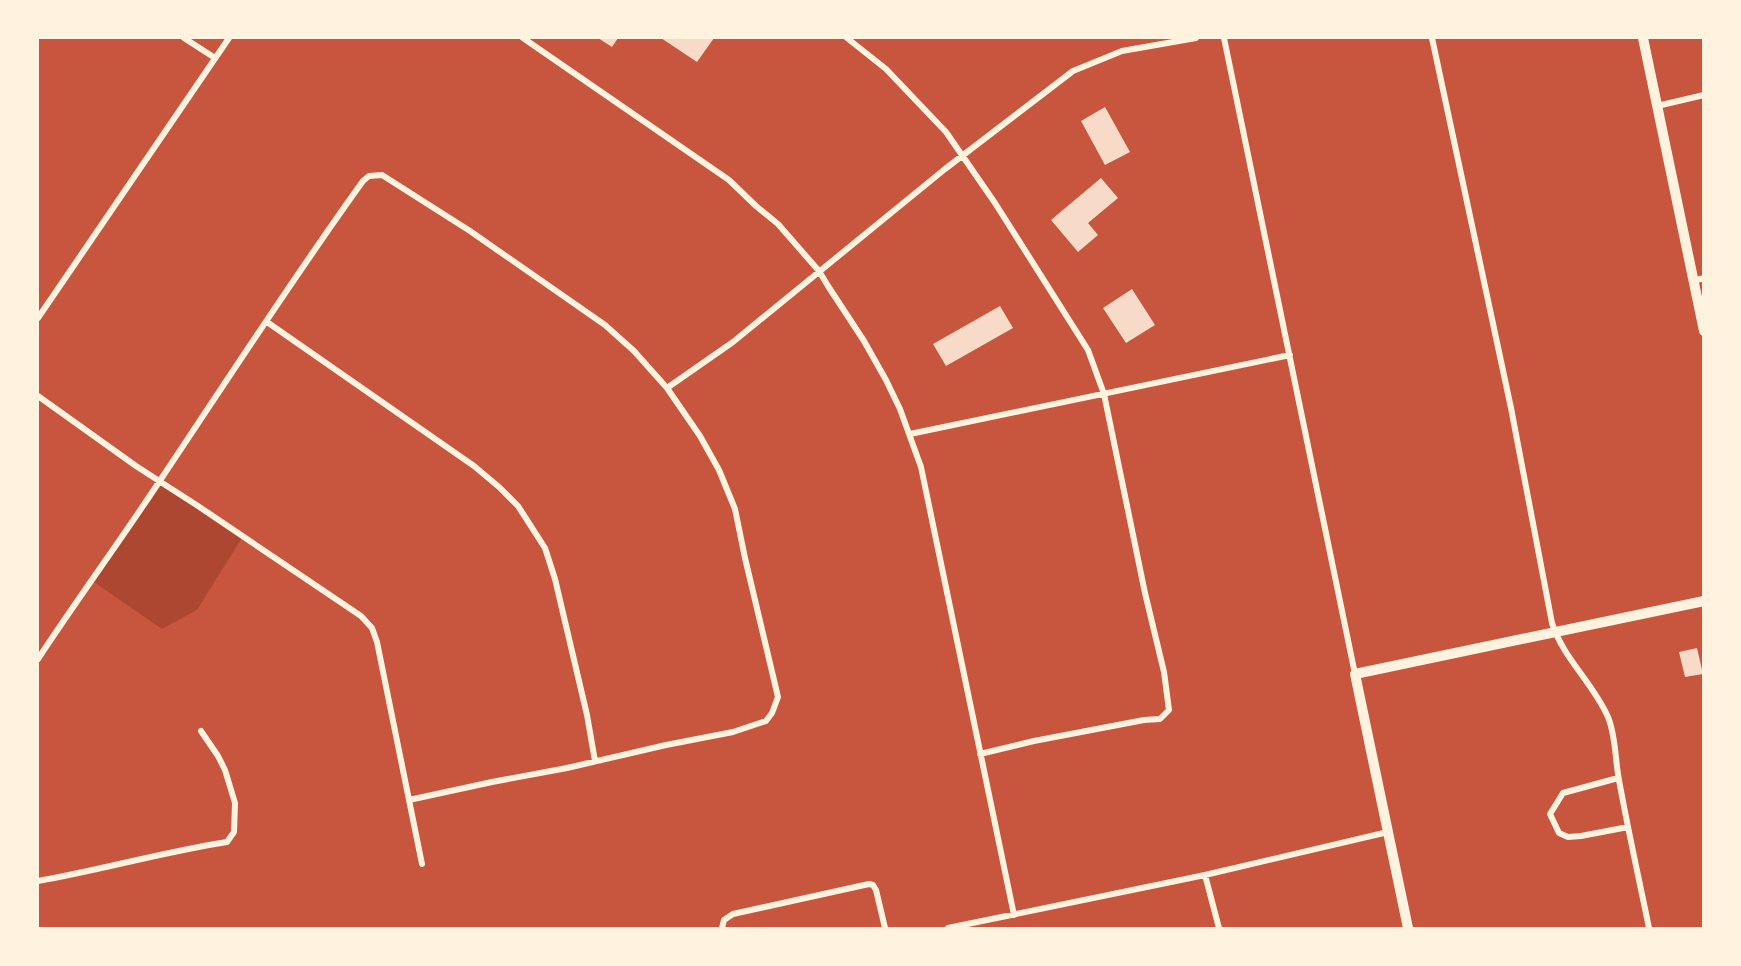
<svg xmlns="http://www.w3.org/2000/svg" width="1741" height="966" viewBox="0 0 1741 966" font-family="Helvetica,sans-serif">
  <style>
    .green { fill: #ae4732 }
    .building { fill: #f7dbc8 }
    .lines { fill: none; stroke-linecap: round; stroke-linejoin: round }
    .minor { stroke: #fff3e0; stroke-width: 6 }
    .tertiary { stroke: #fff3e0; stroke-width: 10 }
  </style>
  <rect width="100%" height="100%" fill="#c8553d"/>
  <path class="green" d="M162,478l81,58 -46,74 -35,19 -71,-49z"/>
  <path class="building" d="M598,38h20l-6,9z
    M661,38h53l-17,24z
    M1105,107l25,45 -25,13 -24,-44z
    M1101,178l17,20 -30,25 10,12 -20,17 -27,-32z
    M1132,289l23,36 -29,18 -23,-35z
    M1000,306l13,22 -67,38 -13,-22z
    M1697,648l6,26 -18,3 -6,-25z"/>
  <g class="lines">
    <path class="minor" d="M184,38l31,20
      M523,38l206,142 27,26 22,18 41,47 9,15 36,55 22,39 14,29 21,58 93,448
      M847,38l39,31 60,63 49,71 93,147 16,44 41,199 19,79 5,38 -9,9 -16,1 -110,21 -54,13
      M1224,38l131,636
      M1432,38l79,370 41,215c11,35 41,60 56,94 8,19 7,43 11,63 9,50 20,99 30,148
      M1657,106l47,-11
      M1693,281l11,-3
      M38,318l191,-280
      M267,322l207,144 25,21 19,19 27,42 10,31 32,136 8,46
      M667,388l66,-46 212,-173 128,-98 49,-20 74,-13
      M38,396l98,70 62,40 163,110 11,12 5,14 45,222
      M910,434l380,-79
      M38,659c40,-61 83,-119 123,-180 67,-100 132,-201 202,-298l6,-5 13,-1 88,56 135,94 29,26 33,37 33,48 19,34 16,39 10,49 33,139 -6,16 -6,8 -33,11 -67,13 -99,23 -75,14 -83,18
      M1618,778l-55,15 -13,21 9,19 9,4 13,-1 47,-9
      M1205,875l14,53
      M38,881c63,-11 125,-29 189,-39l7,-10 1,-29 -10,-33 -7,-14 -17,-25
      M722,928l2,-8 9,-6 136,-30 4,1 3,5 9,38
      M948,928l257,-53 183,-43"/>
    <path class="tertiary" d="M1643,38l61,293
      M1408,928l-53,-254 349,-73"/>
  </g>
  <rect width="1741" height="966" fill="none" stroke="#fff3e0" stroke-width="78"/>
</svg>
